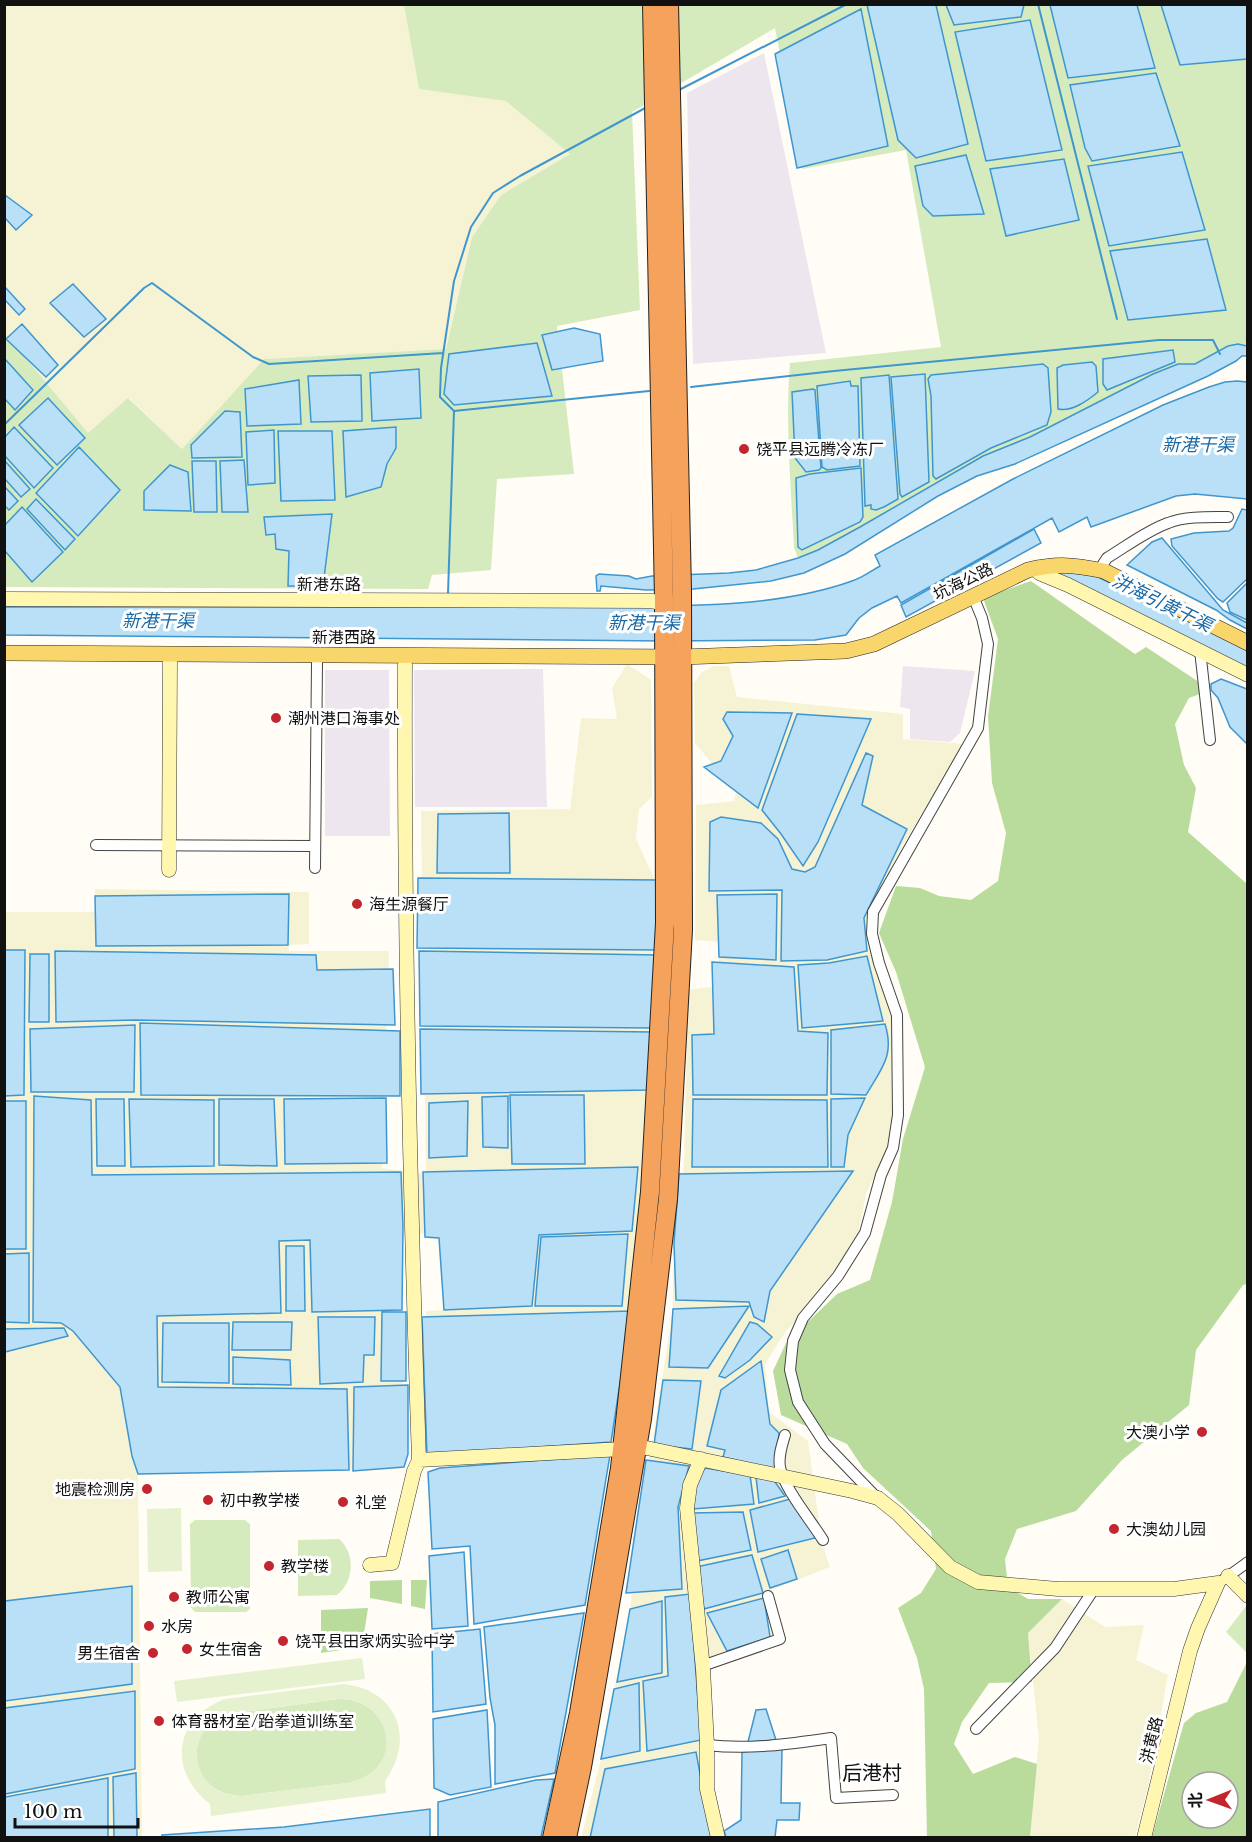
<svg xmlns="http://www.w3.org/2000/svg" width="1252" height="1842" viewBox="0 0 1252 1842" font-family="'Libre Baskerville','Noto Sans SC',serif">
  <style>
    .industrial { fill: #eee6ef }
    .farmland { fill: #f6f3d4 }
    .green { fill: #d5ebbd }
    .forest { fill: #b9dc9c; fill-rule: evenodd }
    .pitch { fill: #e6f2cf; fill-rule: evenodd }
    .water { fill: #b9e0f7; stroke: #3f96cf; stroke-width: 1.5 }
    .lines { fill: none; stroke-linecap: round; stroke-linejoin: round }
    .stream { stroke: #3f96cf; stroke-width: 2 }
    .street-casing { stroke: #444; stroke-width: 12 }
    .secondary-casing { stroke: #333; stroke-width: 15 }
    .primary-casing { stroke: #222; stroke-width: 16 }
    .highway-casing { stroke: #222; stroke-width: 20 }
    .street { stroke: #fff; stroke-width: 10 }
    .secondary { stroke: #fff6b0; stroke-width: 14 }
    .primary { stroke: #f9d66b; stroke-width: 15 }
    .highway { stroke: #f5a25d; stroke-width: 18 }
    .poi-dot { fill: #c4262e; stroke: #fff; stroke-width: 2 }
    .labels { text-anchor: middle; dominant-baseline: central; stroke-width: 6; stroke-linejoin: round; paint-order: stroke }
    .poi-label { font-size: 16px; fill: #111; stroke: #fff; text-anchor: start }
    .street-label { font-size: 16px; fill: #111; stroke: #fff }
    .water-label { font-size: 18px; font-style: italic; fill: #1768a6; stroke: #fff }
    .quarter-label { font-size: 20px; fill: #111; stroke: #fff }
  </style>
  <rect width="100%" height="100%" fill="#fffdf5"/>
  <path class="industrial" d="M764,53l62,300 -133,11 -6,-271z
    M903,666l72,5 -15,62 -10,9 -40,-3v-30l-10,-2z
    M543,669l4,138h-132l-1,-137z
    M325,670h64l1,166h-65z"/>
  <path class="farmland" d="M5,5h399l15,84 87,11 64,54 -69,41 -29,42 -26,112 -182,10 -82,90 -53,-51 -41,35 -83,-100z
    M627,664l24,16 1,117 -13,12 -3,30 17,37v55l-13,267 -27,241 -184,13 -3,-141 17,-1 -1,-77 -44,2 7,211 -5,20 -51,4 -211,4 4,363 -137,1v-926h90v-23l214,3v52l-21,1 1,6h100l-7,217 44,6 -5,-363 149,-2 11,-91 36,1 -5,-31z
    M714,666h15l8,31 166,17v25l61,5 -61,101 -28,54 -1,35 19,68 8,117 -35,75 -11,55 -31,42 -38,40 -21,33 4,48 39,29 14,103 8,23 -59,23 14,51 -82,28 10,168 -132,1 20,-79 29,-150 16,-128 27,-172v-35l11,-111 4,-173 29,-4 3,-44 -25,-2 1,-135 38,-4 2,-9 -41,-49 -1,-60 8,-11z
    M1062,1599l43,28 39,-2 -8,35 32,15 -20,111 -13,51h-105l9,-98 -11,-106z"/>
  <path class="green" d="M404,5h843v341l-9,-2 -10,2 -33,18h-17l-25,10 -123,63 -47,19 -123,71 -42,23 -20,8 -4,-10c-3,-61 -9,-124 -4,-185l151,-16 -35,-197 -104,19 -27,-141 -143,84 8,198 -83,16 17,148 -77,5 -6,91 -59,5 -4,14 -423,-2v-254l83,100 40,-35 54,51 82,-90 182,-10 26,-112 29,-42 69,-41 -64,-53 -87,-12z
    M195,1520h50l5,4v85l-4,3h-51l-4,-4 -1,-84z
    M339,1539c17,14 15,43 -2,56l-39,1v-56z
    M1247,1605v48l-21,-21z
    M338,1699c49,-2 68,58 25,79 -12,6 -27,6 -40,8 -28,3 -55,7 -82,10 -49,-2 -61,-58 -19,-81z"/>
  <path class="forest" d="M1031,581l104,73 11,-7 65,43 -22,8 -14,26 9,41 12,23 -8,44 59,52 1,400 -5,1 -47,65 -7,55 -67,55 -46,51 -59,18 -12,30 3,28 20,12h34l-34,34 4,49 -43,1 -27,39 -8,22 19,30 42,-17 22,7 -7,73h-103l-3,-148 -7,-31 -19,-50 23,-15 15,-24 -5,-38 -68,-63 -16,-24 -66,-29 -8,-44 13,-28 51,-49 33,-14 22,-78 11,-63 22,-72 -29,-95 -17,-39 17,-47 24,2 19,8 32,4 27,-19 8,-48 -14,-50 -4,-66 10,-78 -15,-41z
    M402,1580v24l-32,-6v-17z
    M411,1580h16l-2,29 -14,-3z
    M368,1608l-6,39 -41,6v-43z
    M1247,1662v175h-95l32,-114 12,-10 31,-11zM1192,1782h36v36h-36z"/>
  <path class="pitch" d="M181,1508l1,63 -34,1 -1,-63z
    M362,1658l3,21 -188,23 -3,-21z
    M344,1684c53,6 72,54 41,97l1,12 -175,23 -1,-12c-43,-33 -36,-86 15,-105zM338,1699c49,-2 68,58 25,79 -12,6 -27,6 -40,8 -28,3 -55,7 -83,10 -47,-2 -60,-58 -18,-81z"/>
  <path class="water" d="M867,5h69l32,139 -52,14 -18,-18z
    M946,5h78l-3,12 -67,8z
    M1050,5h87l18,63 -87,10z
    M1161,5h86v54l-67,6z
    M861,9l27,137 -91,22 -22,-114z
    M1030,20l32,130 -76,11 -31,-129z
    M1156,73l24,73 -88,15 -7,-13 -15,-63z
    M1182,152l23,78 -96,16 -21,-80z
    M966,155l18,59 -51,2 -10,-10 -8,-40z
    M1064,159l15,61 -73,16 -16,-67z
    M5,195l27,20 -16,15 -11,-12z
    M1207,239l19,71 -98,10 -18,-69z
    M73,284l33,35 -22,18 -34,-34z
    M5,287l20,22 -6,6 -14,-15z
    M22,324l36,41 -12,12 -40,-38z
    M574,328l26,6 3,27 -51,9 -10,-35z
    M537,343l15,53 -98,9 -10,-11 5,-40z
    M1238,344l9,2v10h-5l-6,5 -28,15 -193,88 -38,12 -39,20 -93,58 -41,19 -33,8 -78,8 -47,1 -45,-4 -1,5h-3l-1,-15 3,-2 30,2 7,3 16,-3 77,-3 27,-3 42,-12 20,-8 42,-23 123,-71 47,-19 123,-63 25,-10h17l33,-18z
    M1173,350l2,12 -68,28 -4,-6v-25z
    M5,359l28,31 -18,20 -10,-11z
    M1092,362l4,4 2,26c-11,9 -26,20 -40,17l-1,-41 6,-3z
    M1043,364l5,4 3,44 -4,13 -56,23 -55,31 -3,-3 -2,-80 -3,-17 3,-4z
    M419,369l2,49 -49,3 -2,-48z
    M925,374l4,108 -27,15 -2,-3 -9,-117z
    M361,375l1,46 -51,1 -3,-46z
    M889,375l9,124 -14,8 -8,3 -5,-1v-4l-6,1 -4,-128z
    M299,380l2,44 -54,2 -2,-37z
    M850,381l1,5h7l2,80 -33,4 -5,-3 -5,-81z
    M1237,381l10,1v117l-52,-5 -19,2 -85,31 -4,-10 -28,15 -7,-14 -151,85 -4,-7 -25,12 -13,10 -13,17 -31,5 -151,1 -659,-6v-28h606c80,-2 165,1 241,-26 10,-3 19,-10 28,-15l-5,-11 138,-76 150,-74 46,-18 16,-5z
    M813,389l2,1 6,78 -2,2 -13,2 -11,-14 -3,-66z
    M48,398l37,40 -28,27 -38,-40z
    M225,411l15,1 2,45 -50,1 -1,-13z
    M14,427l39,41 -19,20 -29,-32v-19z
    M396,427v21l-9,16 -6,23 -35,10 -3,-66z
    M274,430l1,53 -27,2 -2,-53z
    M278,431h54l3,69 -54,1z
    M79,447l41,43 -42,46 -42,-43z
    M244,460l4,52h-26l-2,-51z
    M5,461l25,28 -9,8 -16,-18z
    M192,461h24l1,51h-23z
    M170,465l18,7 3,39 -47,-1v-19z
    M861,468l2,49 -3,5 -58,28 -4,-3 -2,-69 14,-4z
    M5,487l13,14 -9,9 -4,-4z
    M36,499l39,40 -10,11 -38,-41z
    M22,507l41,45 -31,30 -27,-31v-26z
    M1242,509l5,1v69l-24,23 -5,-3 -46,-53 -1,-7 23,-6 35,-2 4,-3z
    M332,514l-9,72h-35l1,-35 -13,-2 -1,-15 -9,1 -2,-18z
    M1034,529l7,14 -135,74 -5,-12z
    M1162,538l61,72 24,13v6l-17,-9 -14,-10 -89,-45 25,-23z
    M1054,570l42,6 151,74v19l-194,-95z
    M1247,583v37l-17,-8 -3,-9z
    M1221,679l26,10v55l-17,-17 -12,-29 -7,-8v-6z
    M727,712l65,1 -34,95 -54,-41 17,-6 12,-25 -10,-17z
    M797,714l74,5 -53,123 -15,24 -22,-32 -19,-24z
    M866,753l7,3 -11,49 45,24 -43,89 3,33 -40,9 -46,1 1,-71 -73,1 1,-69 11,-5 40,6 17,16 14,30 13,3 10,-5z
    M509,813l1,60h-73l1,-59z
    M418,878l240,2 -1,70 -240,-2z
    M289,894l-1,51 -192,1 -1,-50z
    M777,894l-1,66 -57,-3 -2,-62z
    M4,950h21l-1,145 -19,1z
    M55,951l261,4 1,15 76,-1 2,56 -260,-5 -79,2z
    M419,951l238,4 -4,73 -233,-2z
    M30,954h19v68h-20z
    M867,956l16,65 -81,7 -4,-63 31,-2z
    M712,962l82,5 4,64 30,2 -1,62h-134l-1,-60 22,-1z
    M140,1023l260,8v65l-259,-1z
    M885,1024c10,32 -4,45 -19,71l-35,-1v-64z
    M135,1025l-1,67h-103l-1,-63z
    M420,1029l232,3 -4,58 -227,4z
    M510,1095h74l1,69h-73z
    M34,1096l57,4 1,75 309,-3 2,55 -1,83 -90,2 -2,-72 -31,1 2,72 -124,3 1,71 189,2 2,81 -211,4 -6,-18 -12,-69 -47,-56 -12,-8 -28,-1z
    M508,1096v52l-25,-1 -1,-50z
    M386,1098l1,65 -102,1 -1,-65z
    M865,1098l-17,37 -4,32h-13v-68z
    M96,1099h28l1,67h-28z
    M129,1099l85,1v66l-83,1z
    M219,1099h55l3,67 -58,-1z
    M693,1099l134,1 1,67h-136z
    M5,1101h21v148h-21z
    M468,1101l-1,55 -38,2v-55z
    M638,1167l-6,64 -93,4 -7,71 -88,4 -5,-72 -14,-1 -2,-65z
    M853,1171l-83,120 -6,31 -10,-5 -5,-15 -73,-2 -2,-57 5,-69z
    M628,1234l-6,72h-87l6,-69z
    M286,1246h18l1,65h-19z
    M29,1253v70l-24,-1v-68z
    M749,1306l-41,62 -39,-1 4,-58z
    M631,1311l-20,131 -184,13 -5,-138z
    M382,1312h24v69h-25z
    M318,1317h57l-1,38h-10l-1,27 -43,2z
    M233,1322h59l-1,28h-59z
    M750,1322l7,2 15,13 -22,23 -25,18 -6,-2z
    M163,1323h66v60l-67,-1z
    M64,1328l4,8 -63,16v-23z
    M233,1357l57,3 1,25 -58,-1z
    M761,1361l9,63 9,9 -3,37 -53,-13 2,-7 -18,-4 14,-56z
    M663,1380l38,1 -9,68 -38,-4z
    M408,1385v69l-4,13 -51,4 1,-84z
    M610,1455l-25,150 -111,19 -4,-78 -38,3 -4,-77 12,-4z
    M646,1460l43,6 -11,41 4,82 -56,4z
    M705,1468l45,7 4,29 -61,5 1,-26z
    M756,1477l17,2 12,17 -26,7z
    M790,1499l21,26 4,13 -57,14 -8,-42z
    M743,1512l8,38 -54,11 -5,-48z
    M788,1550l9,29 -27,9 -9,-29z
    M464,1552l4,74 -36,3 -3,-73z
    M752,1555l11,38 -59,16 -8,-42z
    M132,1586v98l-127,17v-100z
    M690,1594l11,146 -54,11 -4,-70 25,-5 -3,-79z
    M764,1598l6,39 -43,14 -20,-38z
    M662,1601v72l-45,9 13,-73z
    M584,1613l-29,160 -60,11v-59l-5,-27 -6,-71z
    M480,1629l6,75 -53,8 -1,-78z
    M639,1683l1,68 -39,8 13,-70z
    M135,1691v78l-130,25v-86z
    M766,1709l10,31 -28,2 8,-32z
    M487,1710l4,77 -41,8 -16,-7 -1,-69z
    M782,1748l-1,55h19l-1,17h-22l-2,17h-49l-2,-6 17,-11 1,-68z
    M696,1752l16,85 -122,1 15,-69z
    M136,1773l1,64h-23l-1,-60z
    M108,1778v59h-103v-40z
    M554,1779l-13,58h-103v-35l98,-22z
    M430,1809v28h-268v-2l122,-8z"/>
  <g class="lines">
    <path class="stream" d="M1038,4l79,315
      M679,90l168,-86
      M691,387l143,-16 325,-31h54l7,14
      M454,411l-14,-14 1,-29 13,-87 17,-54 22,-34 27,-17 127,-69
      M4,425l140,-137 8,-5 101,74 16,7 174,-11
      M448,594l6,-183 195,-20"/>
    <g class="street-casing">
      <path id="street" d="M1103,564l4,-6c20,-12 39,-27 61,-35 18,-7 41,-6 60,-6
        M1200,650l10,90
        M96,845l219,1
        M315,868l2,-206
        M785,1435c-3,10 -7,21 -5,32 3,20 32,55 43,73
        M877,1498l-52,-54 -27,-42 -8,-32 3,-29 10,-23 35,-42 27,-43 16,-58 12,-27 5,-33 -1,-100 -18,-52 -7,-29 1,-22 105,-184 10,-84 -6,-26 -7,-17
        M1223,1580l25,-18
        M702,1666l78,-27 -12,-43
        M976,1729l79,-81 39,-59
        M707,1745c42,5 83,-1 124,-7l5,60 57,-3"/>
    </g>
    <g class="secondary-casing">
      <path id="secondary" d="M1039,573l29,12 180,90
        M4,599l649,2 6,2 5,7
        M405,664c-1,266 5,531 14,796
        M169,870l1,-209
        M637,1446l215,45 26,7 20,16 52,53 28,15 80,7h116l44,-6 -20,45 -8,23 -46,187
        M701,1459l-11,26 -3,23 16,161 4,76v44l11,49
        M370,1565l22,-2 22,-92 5,-11 203,-11
        M1228,1576l20,20"/>
    </g>
    <g class="primary-casing">
      <path id="primary" d="M4,653l678,4 164,-6 28,-7 154,-74c30,-7 46,-5 76,1l144,72"/>
    </g>
    <g class="highway-casing">
      <path id="highway" d="M552,1838l27,-125 41,-245 30,-276 15,-269 -1,-324 -12,-595
        M567,1838l15,-71 60,-348 26,-220 15,-269 -1,-340 -13,-586"/>
    </g>
    <use href="#street" class="street"/>
    <use href="#secondary" class="secondary"/>
    <use href="#primary" class="primary"/>
    <use href="#highway" class="highway"/>
  </g>
  <g class="poi-dot">
    <circle cx="744" cy="449" r="6"/>
    <circle cx="276" cy="718" r="6"/>
    <circle cx="357" cy="904" r="6"/>
    <circle cx="1202" cy="1432" r="6"/>
    <circle cx="147" cy="1489" r="6"/>
    <circle cx="208" cy="1500" r="6"/>
    <circle cx="343" cy="1502" r="6"/>
    <circle cx="1114" cy="1529" r="6"/>
    <circle cx="269" cy="1566" r="6"/>
    <circle cx="174" cy="1597" r="6"/>
    <circle cx="149" cy="1626" r="6"/>
    <circle cx="283" cy="1641" r="6"/>
    <circle cx="187" cy="1649" r="6"/>
    <circle cx="153" cy="1653" r="6"/>
    <circle cx="159" cy="1721" r="6"/>
  </g>
  <g class="labels">
    <g class="poi-label">
      <text x="756" y="449">饶平县远腾冷冻厂</text>
      <text x="288" y="718">潮州港口海事处</text>
      <text x="369" y="904">海生源餐厅</text>
      <text x="1190" y="1432" text-anchor="end">大澳小学</text>
      <text x="135" y="1489" text-anchor="end">地震检测房</text>
      <text x="220" y="1500">初中教学楼</text>
      <text x="355" y="1502">礼堂</text>
      <text x="1126" y="1529">大澳幼儿园</text>
      <text x="281" y="1566">教学楼</text>
      <text x="186" y="1597">教师公寓</text>
      <text x="161" y="1626">水房</text>
      <text x="295" y="1641">饶平县田家炳实验中学</text>
      <text x="199" y="1649">女生宿舍</text>
      <text x="141" y="1653" text-anchor="end">男生宿舍</text>
      <text x="171" y="1721">体育器材室/跆拳道训练室</text>
    </g>
    <g class="street-label">
      <text transform="translate(963 581) rotate(-26)">坑海公路</text>
      <text x="329" y="584">新港东路</text>
      <text x="344" y="637">新港西路</text>
      <text transform="translate(1151 1740) rotate(-76)">汫黄路</text>
    </g>
    <g class="water-label">
      <text x="1198" y="445">新港干渠</text>
      <text transform="translate(1162 603) rotate(26)">汫海引黄干渠</text>
      <text x="158" y="621">新港干渠</text>
      <text x="644" y="623">新港干渠</text>
    </g>
    <g class="quarter-label">
      <text x="872" y="1773">后港村</text>
    </g>
  </g>
  <rect width="1252" height="1842" fill="none" stroke="#111111" stroke-width="12"/>
  <g transform="translate(1210 1800) rotate(269)"><circle r="28" fill="#ffffff" stroke="#a0a0a0" stroke-width="1.5"/>
  <path d="M0-4.5L10 22L0 15L-10 22Z" fill="#c4262e"/>
  <text y="-9" font-size="16" font-weight="bold" text-anchor="middle" fill="#111111">北</text>
  </g>
  <path d="M15 1818v9h123v-9" fill="none" stroke="#111111" stroke-width="3"/>
  <text x="24" y="1818" font-size="18" fill="#111111" stroke="#ffffff" stroke-width="4.5" paint-order="stroke">100 m</text>
</svg>
